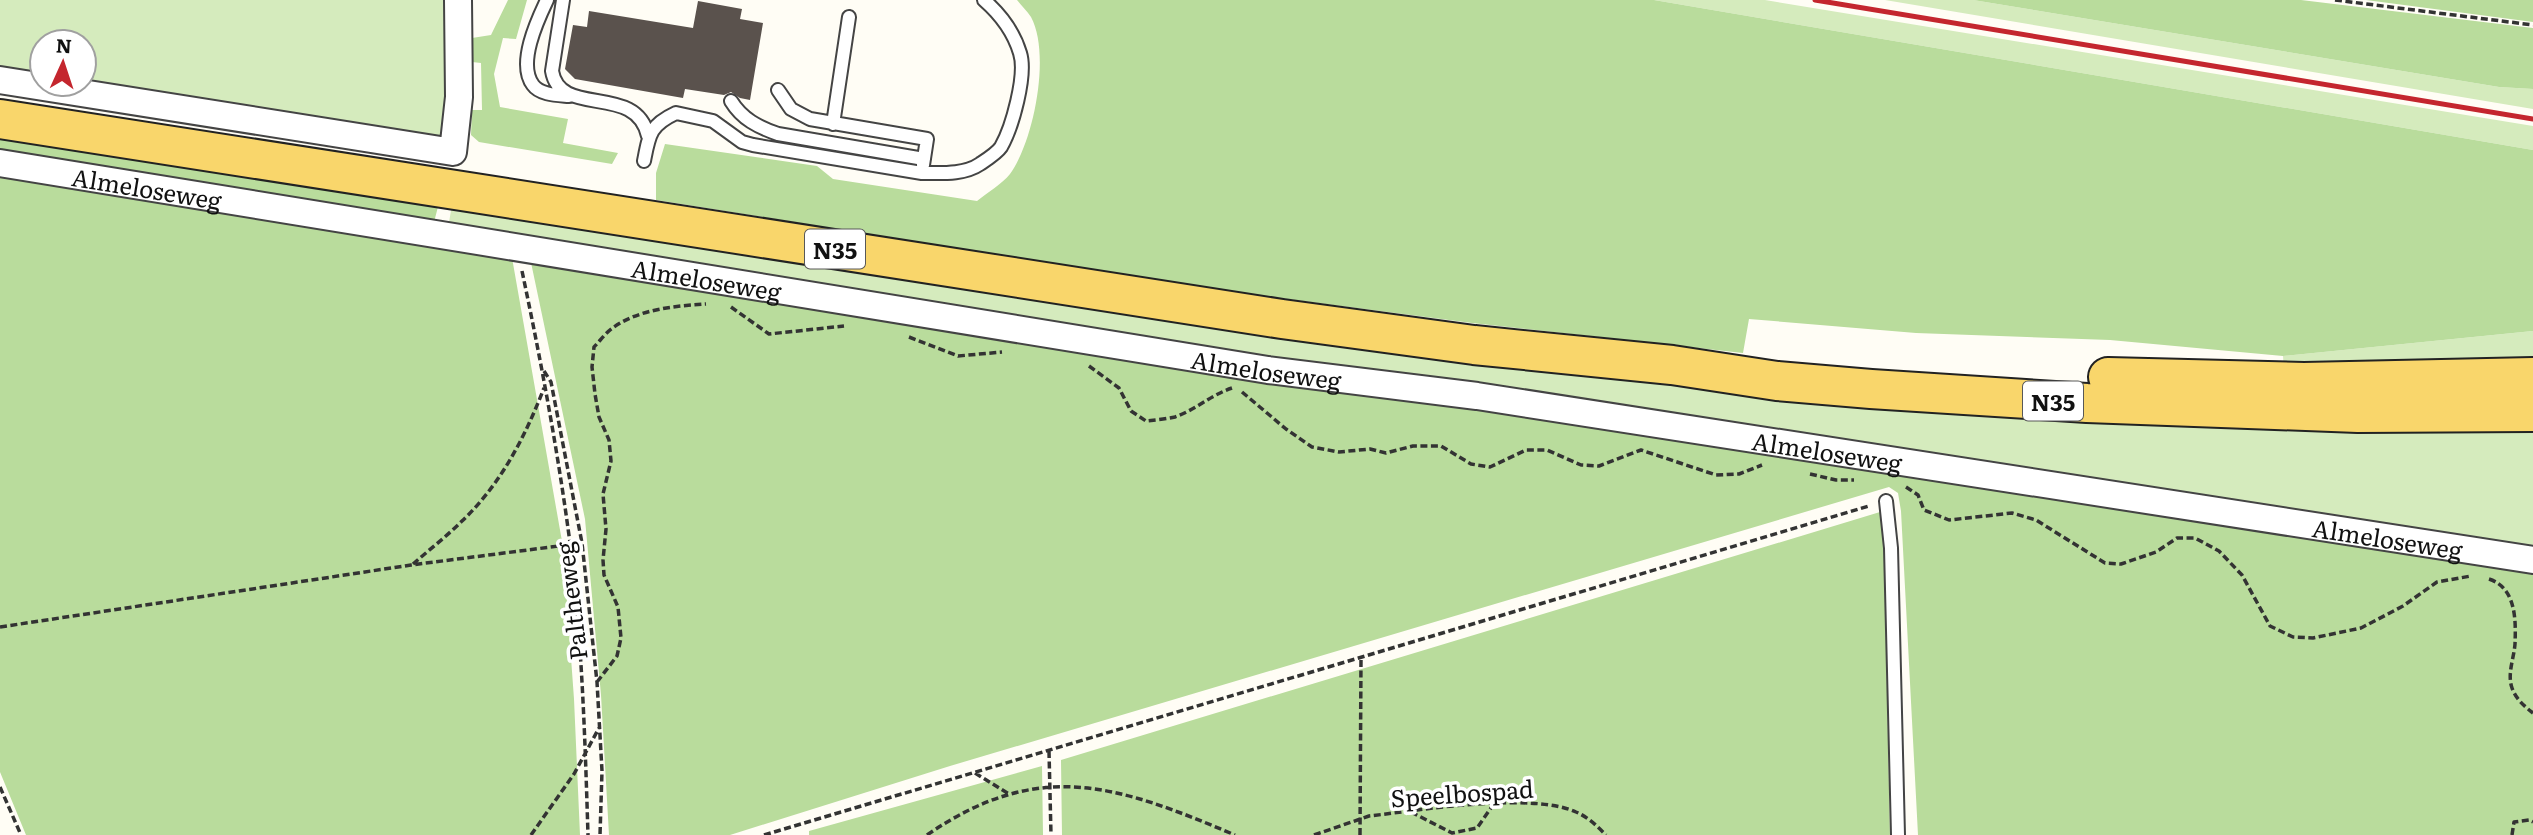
<svg xmlns="http://www.w3.org/2000/svg" width="2533" height="835" viewBox="0 0 2533 835" font-family="Literata,serif">
  <style>
    .green { fill: #d5ebbd }
    .forest { fill: #b9dc9c }
    .building { fill: #5a524d }
    .lines { fill: none; stroke-linecap: round; stroke-linejoin: round }
    .service-casing { stroke: #444; stroke-width: 16 }
    .minor-casing { stroke: #444; stroke-width: 30 }
    .primary-casing { stroke: #222; stroke-width: 42 }
    .path { stroke: #333; stroke-width: 3.5; stroke-dasharray: 7 3.5; stroke-linecap: butt }
    .service { stroke: #fff; stroke-width: 12 }
    .minor { stroke: #fff; stroke-width: 26 }
    .primary { stroke: #f9d66b; stroke-width: 38 }
    .rail { stroke: #c4262e; stroke-width: 5 }
    .labels { text-anchor: middle; dominant-baseline: central; stroke-width: 7; stroke-linejoin: round; paint-order: stroke }
    .shield { fill: #fff; stroke: #585858; stroke-width: 2 }
    .shield-label { font-size: 23px; font-weight: bold; fill: #111 }
    .street-label { font-size: 24px; fill: #111; stroke: #fff }
  </style>
  <rect width="100%" height="100%" fill="#fffdf5"/>
  <path class="green" d="M0,0h447l-2,137 -1,2 -360,-59v-38h-42v31l-42,-6z
    M1654,0h111l768,126v24z
    M1885,0h88l526,87 34,2v20z
    M453,199l973,156 972,68 94,9 41,1v119l-1143,-176 -942,-148z
    M2533,331v31l-249,9 -1,-15z"/>
  <path class="forest" d="M508,0h19l-11,39 -13,-1 -9,36 6,33 68,12 -5,24 55,10 -6,11 -133,-22 -8,-7 1,-25h10l-1,-47 -9,-1v-24l19,-3z
    M1017,0h637l879,150v181l-250,25 -173,-16 -194,-7 -167,-14 -6,34 -271,-30 -269,-35 -547,-88v-27l9,-29 152,22 16,13 144,22c10,-8 25,-17 33,-27 24,-33 41,-120 21,-157 -4,-6 -10,-12 -14,-17z
    M1973,0h328l232,28v61l-34,-2z
    M2366,0h167v22z
    M0,133l440,66 -7,27 -433,-69z
    M0,168l511,84 52,295 11,152 6,136h-554l-26,-63z
    M529,253l1006,164 998,153v265h-615l-17,-324 -3,-18 -9,-6 -939,279 -220,69h-121l-8,-140 -16,-176z
    M1880,512l4,32 6,291h-828l-1,-75z
    M1042,766l1,69h-234v-4z"/>
  <path class="building" d="M698,1l44,8 -2,10 23,4 -13,77 -10,-2 -9,-6 -7,3 -39,-6 -2,9 -108,-19 -10,-10 8,-44 14,2 2,-16 104,17z"/>
  <g class="lines">
    <g class="service-casing">
      <path id="service" d="M547,0c-10,21 -30,64 -14,85 7,10 25,10 36,11
        M563,0l-11,71c8,48 84,11 96,65
        M778,90l13,19 19,10 117,20 -4,26
        M731,101c11,18 27,26 47,33l146,25
        M833,124l16,-107
        M644,161c5,-26 6,-36 32,-48l37,8 29,21 11,3 169,28c18,0 42,2 58,-9 6,-4 17,-11 21,-17 11,-19 26,-72 19,-94 -6,-20 -20,-39 -36,-53
        M1886,501l5,47 7,287"/>
    </g>
    <g class="minor-casing">
      <g id="minor">
        <path d="M0,80l453,72 6,-55 -1,-97"/>
        <path id="s1" d="M0,163l1268,207 209,26 1056,164"/>
      </g>
    </g>
    <g class="primary-casing">
      <path id="primary" d="M0,119l1282,200 192,26 198,20 105,16 94,8 216,14 271,10 175,-1
        M2108,377l196,5 229,-5"/>
    </g>
    <path class="path" d="M2335,0l198,25
      M522,271c19,90 36,181 48,272 12,96 15,196 18,292
      M731,307l38,27 75,-8
      M909,337l49,19 44,-4
      M1089,366l30,22 12,23 15,10c9,-1 20,-2 29,-4 20,-7 36,-22 57,-29
      M544,371l7,11 31,161 15,139 5,89 -2,64
      M1242,392l44,37 26,18 27,5 31,-3 16,4 27,-7h28l30,18 19,3 36,-17h21l34,15 18,1 42,-16 75,25 23,-1 23,-9
      M1810,474l26,6h18
      M1906,487l12,8 6,15 25,10 63,-7 24,7 69,43 16,1 35,-12 21,-14h18l24,13 23,24 28,51 23,11 20,1 48,-10 42,-22 34,-24 34,-6
      M413,564c16,-14 34,-28 49,-43 39,-37 63,-84 82,-133
      M2489,579c27,9 27,40 26,65 -1,14 -8,30 -3,44 4,11 12,18 21,25
      M0,627l411,-62 171,-22
      M597,682l20,-26 4,-18 -3,-31 -14,-32 -1,-15 3,-31 -3,-35 8,-33 -2,-21 -10,-23 -4,-23 -3,-27 2,-20c6,-6 12,-15 20,-20 26,-18 61,-21 92,-23
      M1049,751l2,84
      M975,773l34,21
      M0,787l21,48
      M1411,812l41,21 25,-5 16,-23
      M531,835l43,-61 25,-46
      M764,835l1105,-329
      M927,835c113,-78 192,-49 308,0
      M1314,835l55,-19 17,-2c46,-6 149,-21 190,-2 12,5 21,14 30,23
      M1360,835l1,-177
      M2512,835l2,-13 15,-2 4,2"/>
    <use href="#service" class="service"/>
    <use href="#minor" class="minor"/>
    <use href="#primary" class="primary"/>
    <path class="rail" d="M1815,0l718,119"/>
  </g>
  <g class="labels">
    <g class="shield">
      <rect x="805" y="229.5" width="60" height="39" rx="5"/>
      <rect x="2023" y="381.5" width="60" height="39" rx="5"/>
    </g>
    <g class="shield-label">
      <text x="835" y="249">N35</text>
      <text x="2053" y="401">N35</text>
    </g>
    <g class="street-label">
      <text stroke="none"><textPath href="#s1" startOffset="149">Almeloseweg</textPath></text>
      <text stroke="none"><textPath href="#s1" startOffset="716">Almeloseweg</textPath></text>
      <text stroke="none"><textPath href="#s1" startOffset="1283">Almeloseweg</textPath></text>
      <text stroke="none"><textPath href="#s1" startOffset="1850">Almeloseweg</textPath></text>
      <text stroke="none"><textPath href="#s1" startOffset="2417">Almeloseweg</textPath></text>
      <text transform="translate(570 601) rotate(-97)">Paltheweg</text>
      <text transform="translate(1462 792) rotate(-4)">Speelbospad</text>
    </g>
  </g>
  <g transform="translate(63 63) rotate(3)"><circle r="33" fill="#ffffff" stroke="#a0a0a0" stroke-width="2"/>
  <path d="M0-5L12 26L0 18L-12 26Z" fill="#c4262e"/>
  <text y="-10" font-size="19" font-weight="bold" text-anchor="middle" fill="#111111">N</text>
  </g>
</svg>
